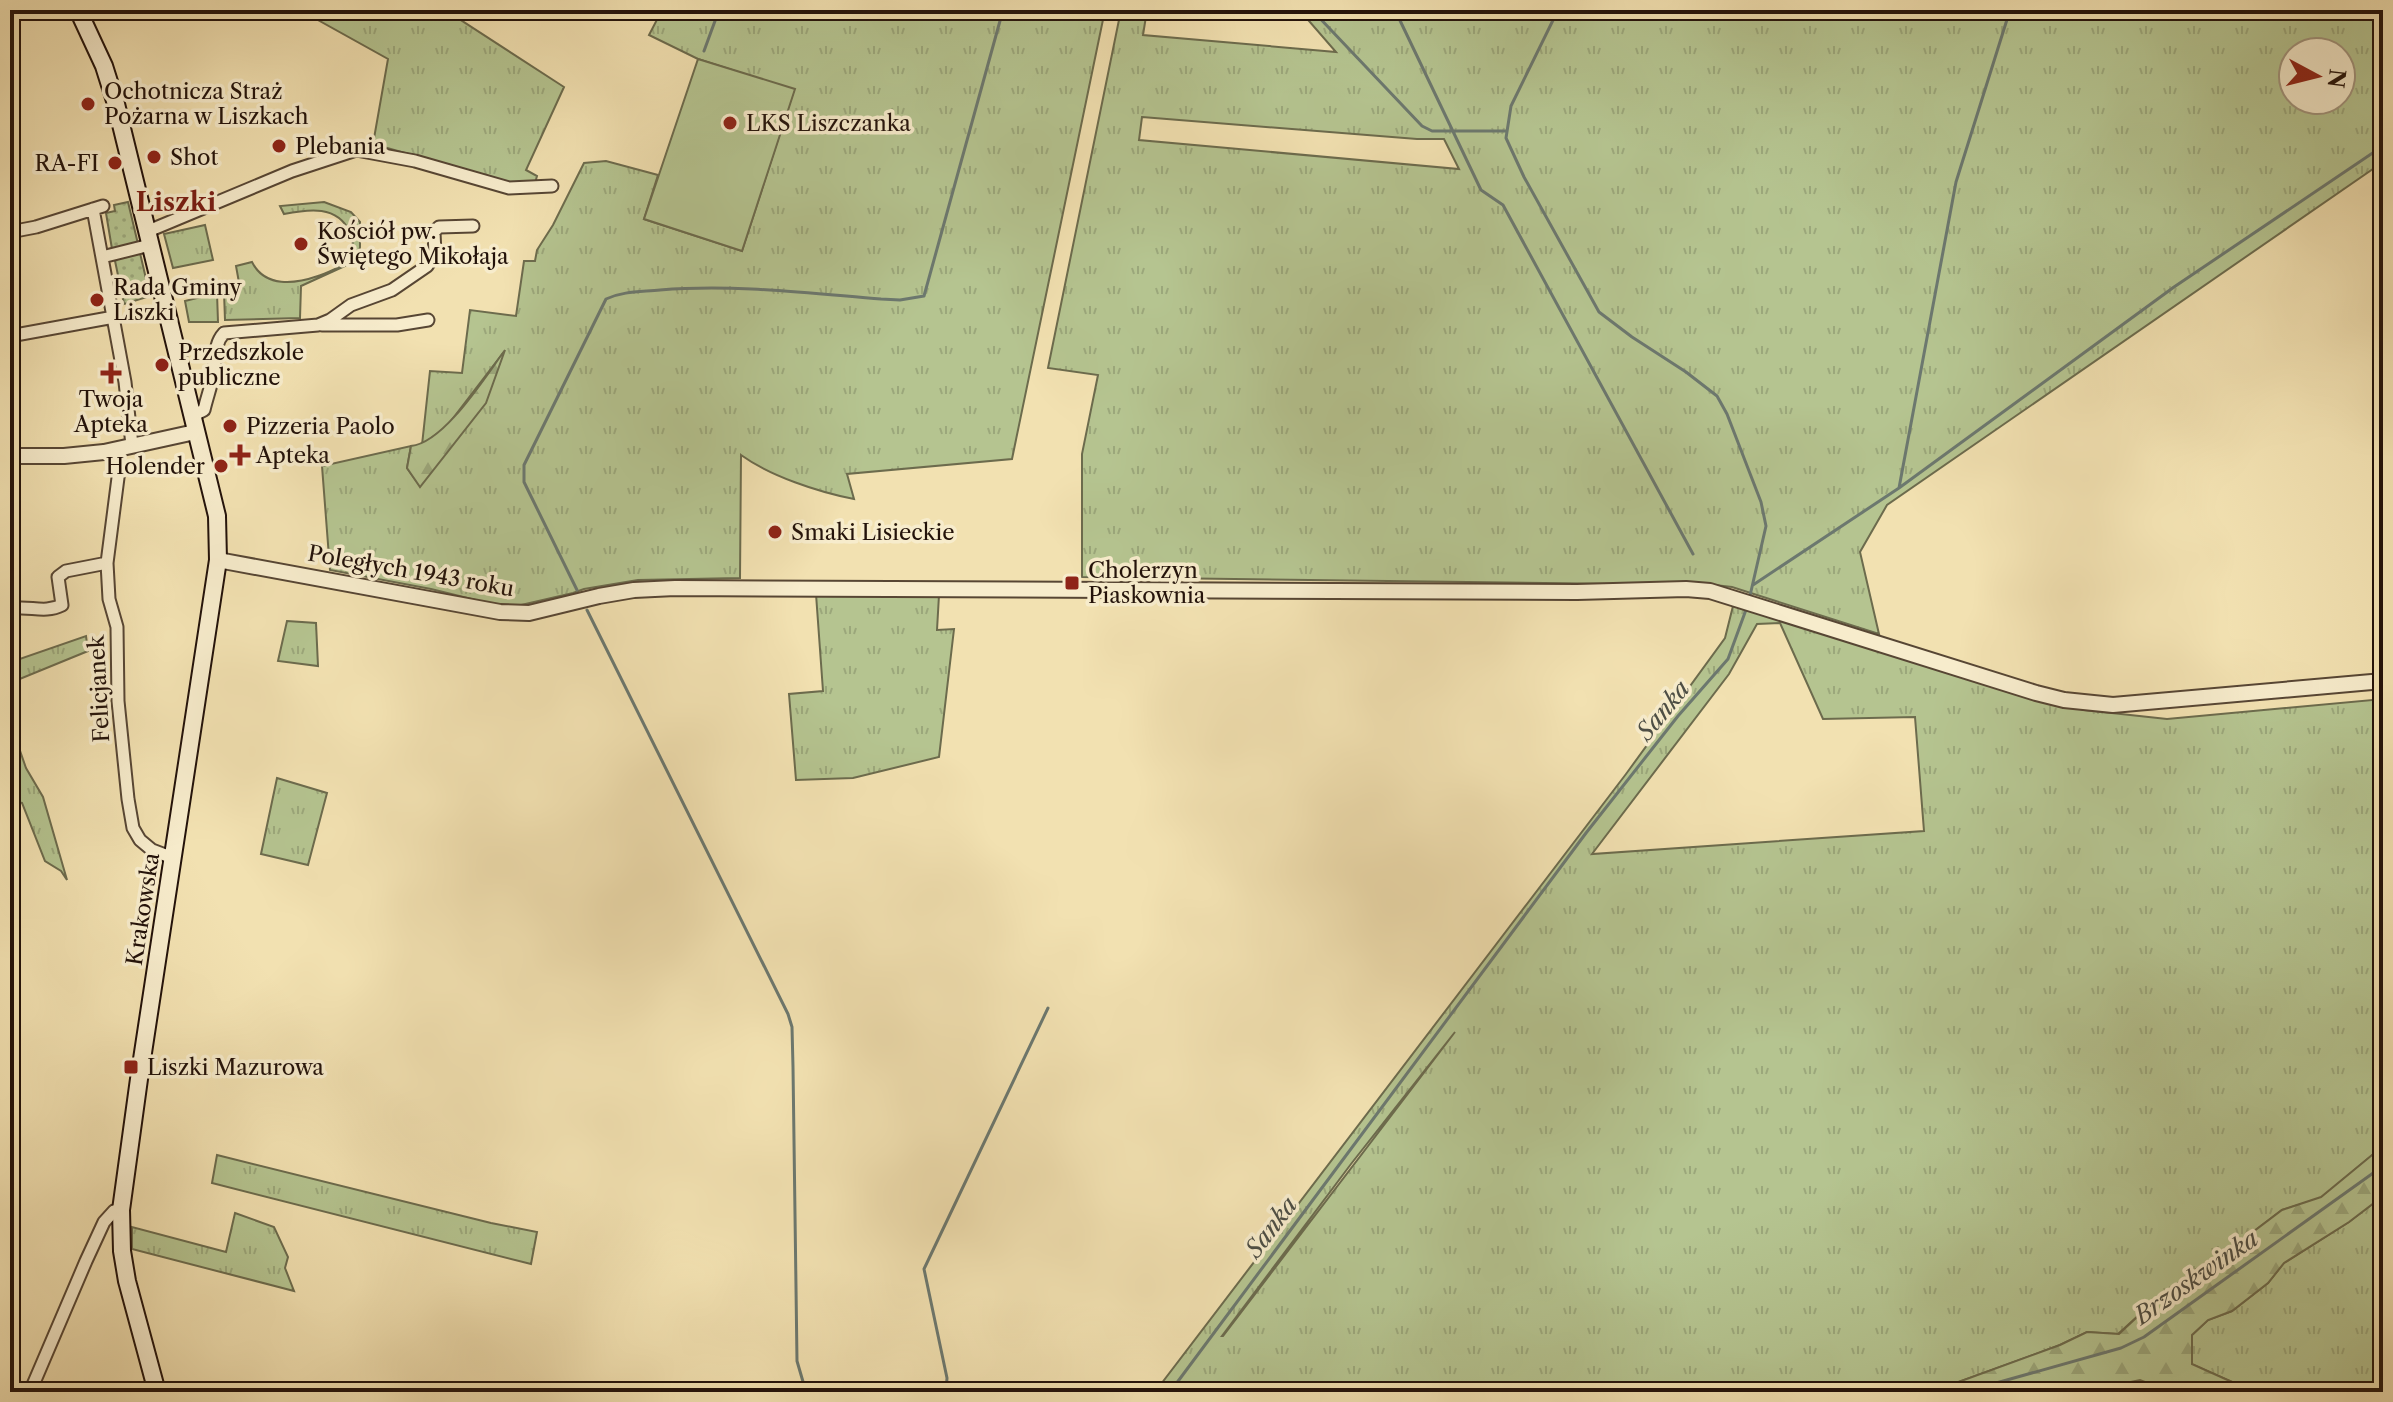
<svg xmlns="http://www.w3.org/2000/svg" width="2393" height="1402" viewBox="0 0 2393 1402" font-family="'Libre Caslon Text',serif">
  <style>
    .grass { fill: url(#grass-tufts); stroke: #6c6b4d; stroke-width: 2; fill-rule: evenodd }
    .forest { fill: url(#forest-firs); stroke: #6c6b4d; stroke-width: 2 }
    .park { fill: url(#park-dots); stroke: #6c6b4d; stroke-width: 2 }
    .pitch { fill: #b5c490; stroke: #6c6b4d; stroke-width: 2 }
    .lines { fill: none; stroke-linecap: round; stroke-linejoin: round }
    .stream { stroke: #6c786f; stroke-width: 3 }
    .minor-casing { stroke: #574634; stroke-width: 15 }
    .tertiary-casing { stroke: #574634; stroke-width: 18 }
    .secondary-casing { stroke: #23120a; stroke-width: 20 }
    .minor { stroke: #f7eccc; stroke-width: 11 }
    .tertiary { stroke: #f7eccc; stroke-width: 14 }
    .secondary { stroke: #f7eccc; stroke-width: 16 }
    .poi-dot { fill: #8f2418; stroke: #f7eccc; stroke-width: 3 }
    .labels { text-anchor: middle; dominant-baseline: central; stroke-width: 7; stroke-linejoin: round; paint-order: stroke }
    .poi-label { font-size: 22px; fill: #23120a; stroke: #f7eccc; text-anchor: start }
    .street-label { font-size: 22px; fill: #23120a; stroke: #f7eccc }
    .water-label { font-size: 24px; font-style: italic; fill: #4d4e45; stroke: #f7eccc }
    .quarter-label { font-size: 26px; font-weight: bold; fill: #7a1f14; stroke: #f7eccc }
  </style>
  <defs>
    <pattern id="grass-tufts" width="24" height="20" patternUnits="userSpaceOnUse" patternTransform="scale(2)"><rect width="24" height="20" fill="#b5c490"/><path d="M3 7l-1-3M5 7V3M7 7l1-3M15 17l-1-3M17 17v-4M19 17l1-3" fill="none" stroke="#9ba77b"/></pattern>
    <pattern id="forest-firs" width="22" height="20" patternUnits="userSpaceOnUse" patternTransform="scale(2)"><rect width="22" height="20" fill="#b5c490"/><path d="M5 1l3.5 6h-7zM16 11l3.5 6h-7z" fill="#9ba77b"/></pattern>
    <pattern id="park-dots" width="8" height="8" patternUnits="userSpaceOnUse" patternTransform="scale(2)"><rect width="8" height="8" fill="#b5c490"/><path d="M2 2h.1M6 6h.1" fill="none" stroke="#9ba77b" stroke-width="1.8" stroke-linecap="round"/></pattern>
  </defs>
  <rect width="100%" height="100%" fill="#f2e1b1"/>
  <filter id="stains"><feTurbulence type="fractalNoise" baseFrequency=".0025" numOctaves="4"/><feColorMatrix values="0 0 0 0 .2 0 0 0 0 .09 0 0 0 0 .02 0 0 0 .5 -.17"/></filter>
  <radialGradient id="worn" r=".72"><stop offset=".6" stop-color="#630" stop-opacity="0"/><stop offset="1" stop-color="#630" stop-opacity=".3"/></radialGradient>
  <path class="grass" d="M300,10h139l20,9 105,68 -38,83 11,6 -2,7h-23l-139,-39 15,-85z
    M662,10h443l-93,449 -165,15 7,25c-36,-7 -84,-23 -113,-44l-1,123 -102,2 -54,9 -11,4 -65,15 -77,-19 -101,-19 -8,-104 89,-20 -4,22 13,18 83,-133 -56,73 -25,19 8,-74 32,2 8,-63 46,6 8,-55h11l2,-11 16,-25 31,-62 22,-2 52,14 -14,44 98,32 52,-161 -96,-31 -49,-24z
    M1121,10h26l-4,25 193,17 -33,-38 -54,-4h1134v152l-496,343 -27,47 19,82 -147,-47 -44,-5 -63,2 -543,-7v-123l16,-79 -50,-7zM2293,52h48v48h-48zM1142,117l275,22h27l15,30 -320,-29z
    M324,202l27,10 9,10v25l-2,13 -57,26 -1,32 -75,2 -1,-28 16,-4 -4,-22 16,-4c13,26 43,22 66,14 11,-4 26,-9 32,-20 3,-7 4,-18 0,-24 -13,-27 -41,-23 -66,-18l-4,-8z
    M205,225l8,35 -40,8 -9,-34z
    M217,293l1,29h-29l-4,-21z
    M816,594l123,1 -2,35 17,-1 -15,128 -86,21 -57,2 -7,-86 34,-3z
    M1734,602l296,94 54,14 83,9 216,-20v447l-62,52 -39,12 -37,28 -47,30 -47,36 -33,30 -31,-2 -27,13 -129,47h-776l471,-618 99,-136zM1780,623l43,96 92,-2 9,114 -332,23 137,-180 28,-50zM1455,1032l-232,304h-1l129,-172z
    M287,621l29,2 2,43 -40,-5z
    M10,630l7,30 69,-24 2,15 -78,32z
    M10,722l16,46 17,29 24,83 -6,-9 -16,-10 -23,-58 -12,-2z
    M277,778l50,15 -19,72 -47,-11z
    M217,1155l274,68 46,9 -6,32 -319,-81z
    M2383,1196v196h-108l-43,-10 -41,-18 1,-29 16,-15 24,-9 36,-28 16,-20 65,-41z
    M235,1213l39,14 14,30 -3,11 9,23 -162,-42v-22l94,25z"/>
  <path class="forest" d="M505,350l-19,53 -66,84 -13,-19 4,-22c33,-3 74,-69 94,-96z
    M2383,1146v50l-34,26 -65,41 -16,20 -36,28 -24,9 -16,15v29l40,18 43,10h-104l-31,-12 -57,12h-152l129,-47 27,-13 32,2 32,-30 47,-36 47,-30 37,-28 39,-13z"/>
  <path class="park" d="M128,202l10,42 -26,5 -6,-36 9,-2 -1,-6z
    M140,253l10,43 -26,8 -10,-48z"/>
  <path class="pitch" d="M698,59l97,30 -53,162 -98,-32z"/>
  <g class="lines">
    <path class="stream" d="M1312,10l110,116 10,5h75
      M1395,10l86,180 22,15 190,349
      M1558,10l-47,96 -5,32 18,39 75,135 33,25 54,35 31,24 10,18 34,88 5,24 -17,74
      M704,51l15,-41
      M1899,488l57,-306 54,-172
      M1753,585l146,-97 275,-201 209,-141
      M577,590l-53,-108v-17l82,-166c17,-8 35,-7 54,-9 74,-6 147,3 221,9l19,1 24,-4 79,-286
      M587,610l201,404 4,13 1,40 4,294 9,31
      M946,1392l1,-14 -23,-109 124,-261
      M1170,1392l416,-559 92,-117 50,-57 19,-52
      M1964,1392l157,-44 23,-11 239,-171"/>
    <g class="minor-casing">
      <path id="minor" d="M93,209l32,173 7,63
        M10,232l26,-5 67,-21
        M146,232l146,-61 64,-21 59,11 94,27 43,-2
        M102,257l48,-12
        M322,325h75l31,-5
        M10,336l104,-19
        M192,416l12,-6c3,-13 8,-26 10,-39 2,-14 0,-27 10,-38l94,-8 12,-5 21,-15 41,-15 35,-24 8,-12 -1,-22 5,-5 34,-1
        M116,449l3,21 -12,93 2,36 8,28 1,74 10,98 5,29 7,12 12,10 21,8
        M10,609c19,-4 34,5 52,-4l-4,-28 8,-6 41,-8
        M30,1392l56,-131 18,-39 10,-11 7,-1"/>
    </g>
    <g class="tertiary-casing">
      <path id="tertiary" d="M10,456h54l40,-4 91,-20
        M218,560l282,52 29,1 70,-17 35,-6 41,-2 902,4 109,-3 24,2 326,102 28,7 49,5 270,-24"/>
    </g>
    <g class="secondary-casing">
      <path id="secondary" d="M78,10l26,56 12,38 101,412 1,44 -79,519 -18,131 1,41 5,30 30,111"/>
    </g>
    <use href="#minor" class="minor"/>
    <use href="#tertiary" class="tertiary"/>
    <use href="#secondary" class="secondary"/>
  </g>
  <g class="poi-dot">
    <circle cx="88" cy="104" r="8"/>
    <circle cx="730" cy="123" r="8"/>
    <circle cx="279" cy="146" r="8"/>
    <circle cx="154" cy="157" r="8"/>
    <circle cx="115" cy="163" r="8"/>
    <circle cx="301" cy="244" r="8"/>
    <circle cx="97" cy="300" r="8"/>
    <circle cx="162" cy="365" r="8"/>
    <path d="M107 361h8v8h8v8h-8v8h-8v-8h-8v-8h8z"/>
    <circle cx="230" cy="426" r="8"/>
    <path d="M236 443h8v8h8v8h-8v8h-8v-8h-8v-8h8z"/>
    <circle cx="221" cy="466" r="8"/>
    <circle cx="775" cy="532" r="8"/>
    <rect x="1064" y="575" width="16" height="16" rx="4"/>
    <rect x="123" y="1059" width="16" height="16" rx="4"/>
  </g>
  <g class="labels">
    <g class="poi-label">
      <text x="104" y="91">Ochotnicza Straż<tspan x="104" dy="25">Pożarna w Liszkach</tspan></text>
      <text x="746" y="123">LKS Liszczanka</text>
      <text x="295" y="146">Plebania</text>
      <text x="170" y="157">Shot</text>
      <text x="99" y="163" text-anchor="end">RA-FI</text>
      <text x="317" y="231">Kościół pw.<tspan x="317" dy="25">Świętego Mikołaja</tspan></text>
      <text x="113" y="287">Rada Gminy<tspan x="113" dy="25">Liszki</tspan></text>
      <text x="178" y="352">Przedszkole<tspan x="178" dy="25">publiczne</tspan></text>
      <text x="111" y="399" text-anchor="middle">Twoja<tspan x="111" dy="25">Apteka</tspan></text>
      <text x="246" y="426">Pizzeria Paolo</text>
      <text x="256" y="455">Apteka</text>
      <text x="205" y="466" text-anchor="end">Holender</text>
      <text x="791" y="532">Smaki Lisieckie</text>
      <text x="1088" y="570">Cholerzyn<tspan x="1088" dy="25">Piaskownia</tspan></text>
      <text x="147" y="1067">Liszki Mazurowa</text>
    </g>
    <g class="street-label">
      <text transform="translate(411 571) rotate(10)">Poległych 1943 roku</text>
      <text transform="translate(99 689) rotate(-93)">Felicjanek</text>
      <text transform="translate(143 909) rotate(-81)">Krakowska</text>
    </g>
    <g class="water-label">
      <text transform="translate(1663 710) rotate(-51)">Sanka</text>
      <text transform="translate(1271 1227) rotate(-53)">Sanka</text>
      <text transform="translate(2196 1277) rotate(-35)">Brzoskwinka</text>
    </g>
    <g class="quarter-label">
      <text x="176" y="202">Liszki</text>
    </g>
  </g>
  <rect width="2393" height="1402" fill="none" stroke="#f2e1b1" stroke-width="40"/>
  <rect x="12" y="12" width="2369" height="1378" fill="none" stroke="#23120a" stroke-width="4"/>
  <rect x="20" y="20" width="2353" height="1362" fill="none" stroke="#23120a" stroke-width="2"/>
  <g transform="translate(2317 76) rotate(97)"><circle r="38" fill="#f7eccc" stroke="#a2957e" stroke-width="2"/>
  <path d="M0-6L14 30L0 20L-14 30Z" fill="#8f2418"/>
  <text y="-12" font-size="22" font-weight="bold" text-anchor="middle" fill="#23120a">N</text>
  </g>
  <rect width="100%" height="100%" filter="url(#stains)"/>
  <rect width="100%" height="100%" fill="url(#worn)"/>
</svg>
